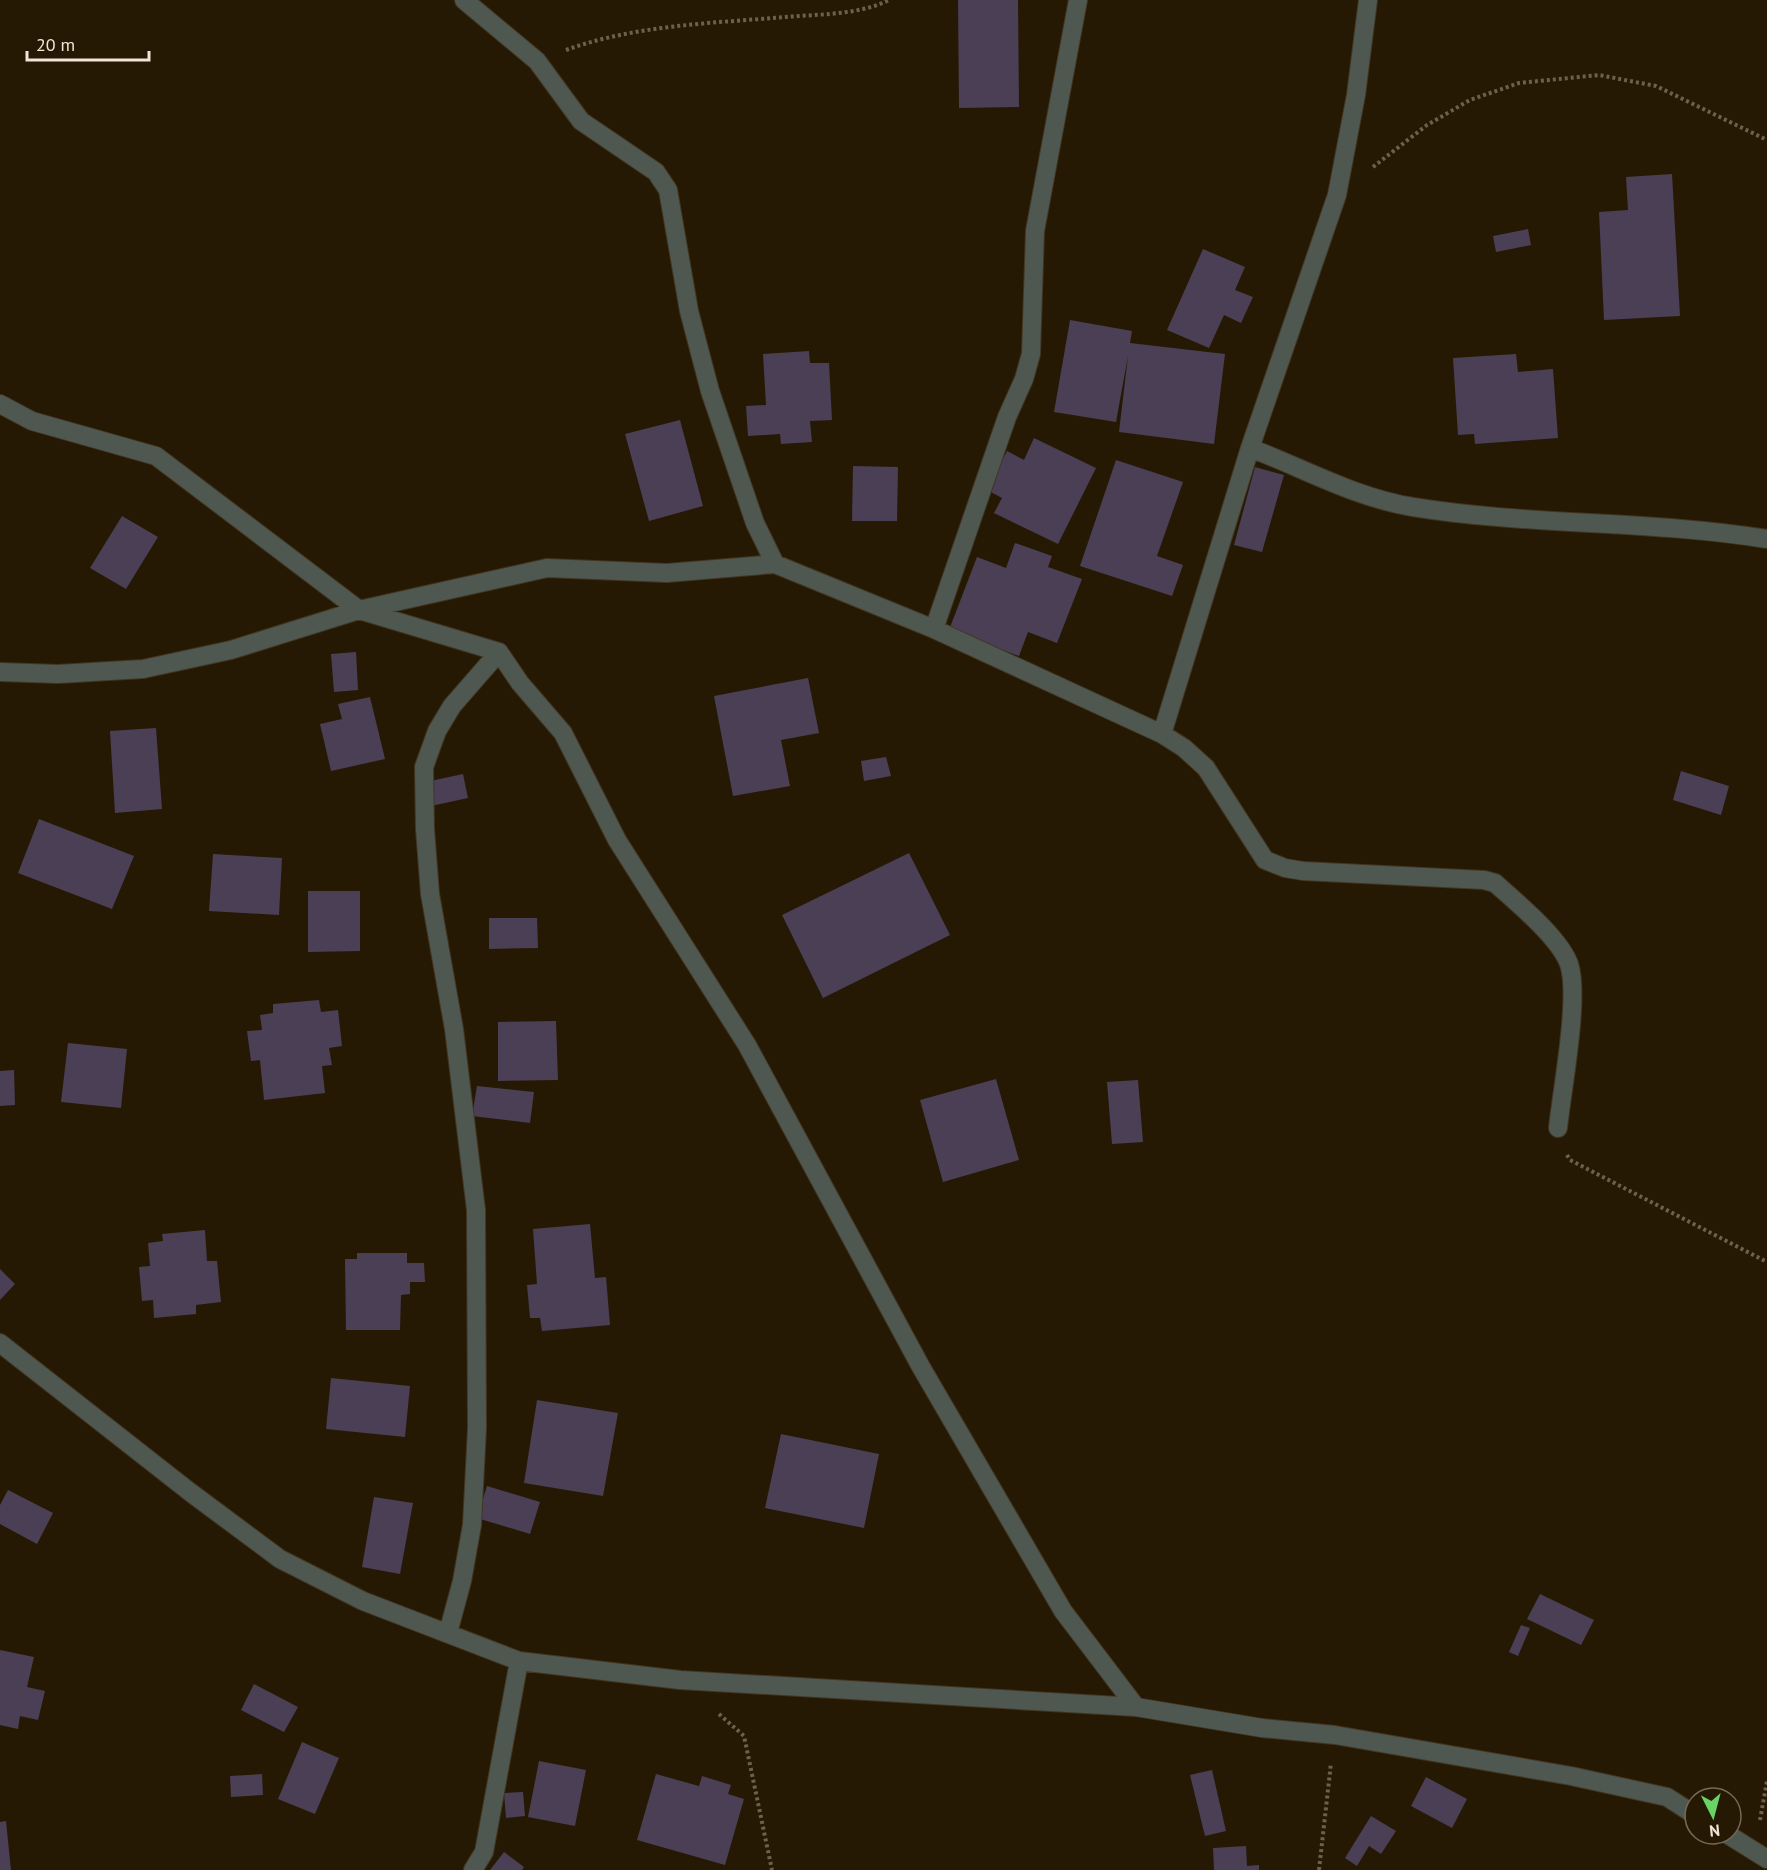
<svg xmlns="http://www.w3.org/2000/svg" width="1767" height="1870" viewBox="0 0 1767 1870" font-family="'PT Sans',sans-serif">
  <style>
    .building { fill: #4a3f55 }
    .lines { fill: none; stroke-linecap: round; stroke-linejoin: round }
    .street-casing { stroke: #423622; stroke-width: 20 }
    .path { stroke: #6c614e; stroke-width: 4; stroke-dasharray: 3 3; stroke-linecap: butt }
    .street { stroke: #4e5850; stroke-width: 18 }
  </style>
  <rect width="100%" height="100%" fill="#261904"/>
  <path class="building" d="M958,0h60l1,107 -60,1z
    M1672,174l8,142 -76,4 -5,-108 29,-2 -2,-33z
    M1528,229l3,16 -35,7 -3,-16z
    M1203,249l42,18 -10,23 18,7 -12,26 -17,-8 -15,33 -42,-18z
    M1070,320l62,11 -2,12 95,11 -11,90 -95,-12 9,-76 -12,66 -62,-10z
    M809,351l1,12h19l3,57 -22,1 2,21 -31,2 -1,-10 -32,2 -2,-30 20,-1 -3,-51z
    M1516,354l2,18 35,-3 5,69 -83,6 -1,-10 -16,1 -5,-77z
    M680,420l23,86 -54,15 -24,-87z
    M1034,438l62,30 -38,76 -64,-31 8,-15 -15,-8 20,-39 17,9z
    M1116,460l67,22 -26,74 26,9 -11,31 -92,-30z
    M853,466l45,1 -1,54h-45z
    M1255,467l29,8 -22,77 -28,-7z
    M122,516l36,21 -32,52 -36,-21z
    M1015,543l37,13 -4,11 34,12 -25,64 -29,-11 -9,24 -70,-26 28,-73 29,11z
    M356,652l2,38 -24,2 -3,-38z
    M808,678l11,55 -38,7 9,46 -57,10 -19,-100z
    M370,697l15,62 -54,12 -11,-47 22,-5 -4,-15z
    M156,728l6,81 -47,4 -5,-82z
    M886,757l5,19 -27,5 -3,-20z
    M1681,771l48,15 -8,29 -48,-15z
    M463,774l5,24 -37,8 -5,-24z
    M39,819l95,37 -22,53 -94,-36z
    M909,853l41,82 -127,63 -41,-83z
    M213,854l69,4 -3,57 -70,-4z
    M308,891h52v60l-52,1z
    M489,918h48l1,30 -49,1z
    M319,1000l2,12 17,-2 4,36 -13,2 3,17 -10,1 3,27 -61,7 -4,-40 -9,1 -4,-30 15,-1 -2,-15 13,-2v-9z
    M556,1021l2,59 -60,1v-59z
    M68,1043l59,6 -6,59 -60,-6z
    M14,1070l1,35 -15,1v-35z
    M996,1079l23,81 -76,22 -23,-82z
    M1138,1080l5,62 -31,2 -5,-62z
    M477,1086l57,6 -4,31 -58,-7z
    M590,1224l5,54 11,-1 4,48 -68,6 -2,-13h-10l-3,-33 10,-1 -4,-55z
    M205,1230l2,31h10l4,41 -25,3v9l-42,4 -1,-18 -11,1 -3,-34 11,-1 -2,-23 15,-2 -1,-7z
    M357,1253h50v10h17l1,19h-15v12l-9,1 -1,35h-54l-1,-71h12z
    M0,1269l15,15 -15,16z
    M331,1378l79,8 -5,51 -79,-8z
    M537,1400l81,13 -15,83 -79,-13z
    M781,1434l98,20 -15,74 -99,-20z
    M487,1486l53,16 -10,32 -53,-16z
    M8,1490l45,23 -16,31 -37,-20v-19z
    M374,1497l39,6 -13,71 -38,-7z
    M1540,1594l54,26 -13,25 -54,-26z
    M1521,1625l9,3 -12,28 -9,-4z
    M0,1650l34,7 -7,30 18,4 -7,29 -18,-4 -2,13 -18,-4z
    M254,1684l44,23 -14,25 -43,-22z
    M302,1742l37,16 -24,56 -37,-15z
    M539,1761l47,9 -11,56 -47,-9z
    M1212,1770l14,61 -21,5 -15,-61z
    M262,1774l1,21 -32,2 -1,-21z
    M656,1774l43,12 3,-10 29,9 -3,9 16,5 -19,66 -88,-25z
    M1426,1777l41,22 -15,29 -41,-22z
    M523,1792l2,24 -19,2 -2,-25z
    M1371,1816l25,15 -15,23 -12,-8 -12,20 -12,-8z
    M6,1821l5,49h-11v-48z
    M1246,1846l1,20 12,-1v5h-45l-1,-22z
    M504,1852l20,15 -2,3h-32z"/>
  <g class="lines">
    <g class="street-casing">
      <path id="street" d="M464,0l73,61 44,60 75,51 12,18 21,121 21,80 45,132 20,41
        M0,404l32,17 124,35 203,154 140,42 21,31 43,50 54,107 130,205 174,322 142,244 73,96 126,21 73,7 236,41 96,21 28,18
        M1250,448c53,20 106,50 163,59 117,19 237,13 354,32
        M934,629l73,-212 17,-38 7,-25 4,-123 43,-231
        M0,672l58,2 85,-5 88,-19 128,-40 188,-42 120,5 108,-9 159,65 228,105 22,14 22,20 59,92 20,8 18,3 181,9 11,3c21,19 64,54 74,81 11,33 -7,125 -11,164
        M1162,734l88,-286 87,-253 19,-100 12,-95
        M0,1343l190,149 90,67 83,42 156,60 161,19 456,27
        M448,1633l14,-52 10,-56 5,-97 -1,-218 -22,-181 -24,-135 -5,-65 -1,-62 13,-36 15,-25 47,-54
        M1727,1834l40,25
        M473,1870l11,-18 35,-191"/>
    </g>
    <path class="path" d="M566,50c69,-25 148,-27 220,-33 34,-3 73,-2 103,-17
      M1373,167l54,-42 43,-25 49,-17 80,-8 57,11 111,54
      M1567,1155l3,5 197,102
      M719,1714l25,22 28,134
      M1760,1820l7,-39
      M1319,1870l12,-107"/>
    <use href="#street" class="street"/>
  </g>
  <g transform="translate(1713 1816) rotate(174)"><circle r="28" fill="#261904" stroke="#766b59" stroke-width="1.5"/>
  <path d="M0-4.5L10 22L0 15L-10 22Z" fill="#68d465"/>
  <text y="-9" font-size="16" font-weight="bold" text-anchor="middle" fill="#efe6d9">N</text>
  </g>
  <path d="M27 51v9h122v-9" fill="none" stroke="#efe6d9" stroke-width="3"/>
  <text x="36" y="51" font-size="18" fill="#efe6d9" stroke="#261904" stroke-width="4.5" paint-order="stroke">20 m</text>
</svg>
